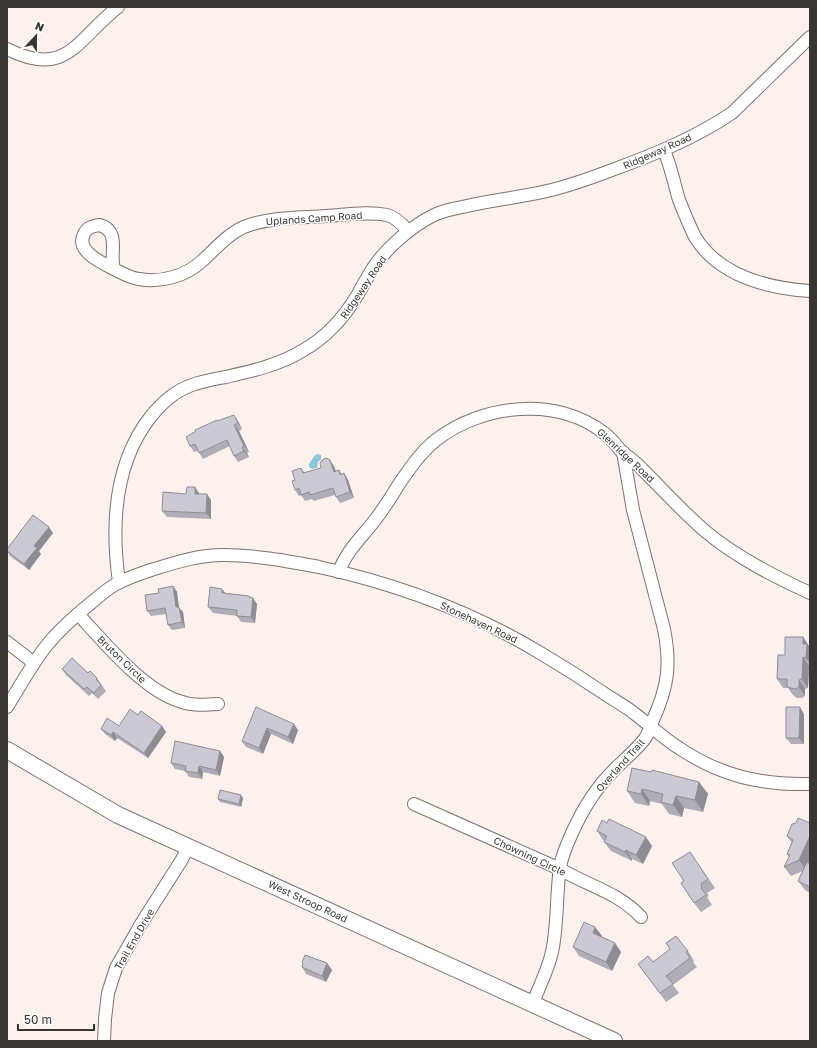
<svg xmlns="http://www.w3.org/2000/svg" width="817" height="1048" font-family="'Golos Text',sans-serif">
  <rect width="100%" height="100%" fill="#fdf1ed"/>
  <!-- water -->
  <path fill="#8bc7db" d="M318,454l3,1v4l-3,3 -1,6 -5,1 -3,-2v-3l6,-9z"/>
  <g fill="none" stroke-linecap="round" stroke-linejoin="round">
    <defs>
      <g id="street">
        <path d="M7,49c60,30 70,-10 111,-42"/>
        <path d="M664,150c7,17 10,33 15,50 5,12 10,25 16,37 24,39 72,51 115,54"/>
        <path d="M100,225c21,7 9,28 14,44 -12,-6 -39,-18 -30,-35 3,-7 9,-8 16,-9z"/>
        <path d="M114,269c8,4 16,9 25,10 22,4 47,-3 63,-18 13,-12 26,-27 42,-34 24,-10 56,-9 82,-11 19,-1 41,-5 61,-1 9,2 16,10 21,16"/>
        <path d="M339,572c7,-21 23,-35 36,-52 9,-12 17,-24 24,-36 11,-16 22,-32 37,-44 46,-36 121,-44 168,-7 7,5 12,12 17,18 7,6 15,11 21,18 21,21 41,43 63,62 31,26 68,45 105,62"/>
        <path d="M119,582c-8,-57 -5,-120 33,-167 12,-14 23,-24 40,-30 11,-4 23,-6 34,-8 26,-6 53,-12 76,-26 25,-14 42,-33 56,-57 5,-9 10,-18 15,-26 14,-21 39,-42 61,-53 10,-5 22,-7 33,-9 27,-6 54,-9 80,-15 22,-5 44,-13 65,-21 41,-15 83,-32 120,-57l78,-76"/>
        <path d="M78,614c26,28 64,75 101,87 13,5 26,4 39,3"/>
        <path d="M7,642l27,21"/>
        <path d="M7,707c13,-21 25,-43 40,-62 13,-16 28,-29 44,-42 8,-7 16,-14 25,-19 11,-6 23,-10 35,-14 23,-7 46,-15 72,-15 32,0 64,6 96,12 78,17 154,45 223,87 22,13 44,27 66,42 9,6 19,11 27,18 15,11 28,24 44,34 42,28 81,37 131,36"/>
        <path d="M414,804l146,65c28,17 58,23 81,48"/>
        <path d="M533,1003c6,-16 15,-33 19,-51 6,-28 4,-57 8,-85 2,-11 7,-23 12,-34 10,-22 23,-44 40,-61 10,-11 26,-23 34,-35 3,-5 4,-11 7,-17 15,-33 18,-55 11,-91l-31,-119 -10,-58"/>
        <path d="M104,1041l1,-22 3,-26 8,-25 25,-44 40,-63 8,-15"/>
      </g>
      <path id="secondary" d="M7,750l111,65 496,226"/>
    </defs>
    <!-- street casing -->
    <use href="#street" stroke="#7d7370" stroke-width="14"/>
    <!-- secondary casing -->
    <use href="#secondary" stroke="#7d7370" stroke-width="18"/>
    <!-- street -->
    <use href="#street" stroke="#fff" stroke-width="12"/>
    <!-- secondary -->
    <use href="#secondary" stroke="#fff" stroke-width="16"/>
  </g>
  <!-- wall -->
  <g fill="#afaeb6">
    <path d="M217,421h21l4,8 -3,2 10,21 -2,1 2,4 -11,5 -4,-6 -4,-10 -27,13 -5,-8 -4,1 -4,-6z"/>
    <path d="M334,466l2,5 3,-1 3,4 2,-1 4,7 6,18 -14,5 -4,-6 -1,-2 -21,6 -2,-2 -7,2 -4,-6 -2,1 -4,-6 6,-22 4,5z"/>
    <path d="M199,493v1l12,6v19l-44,-2 -5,-6 24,-17z"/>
    <path d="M53,533l-14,18 2,3 -12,16 -19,-14 -3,-5v-2z"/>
    <path d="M173,586l4,6 2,16 4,4 2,16 -13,2 -4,-5 -2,-11 -15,2 -4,-5 12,-18z"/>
    <path d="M226,593l24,4 7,7 -2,19 -14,-1 -4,-6 -24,-3 -5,-6z"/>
    <path d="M803,637l6,9 1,3v18l-1,-1 -1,22 -3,1v7l-3,2h-5l-4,-3 -5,-7h-5l-6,-9 8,-24z"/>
    <path d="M62,669l26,4 9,5 4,6 5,7 -8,8 -6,-6 -3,3 -23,-21z"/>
    <path d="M256,707l42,23 -5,14 -22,-10 -8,20 -17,-7 -4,-6z"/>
    <path d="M804,714v30h-13l-5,-6z"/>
    <path d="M138,715l24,11 4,6 -18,26 -31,-20 -2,3 -10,-7 -4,-5 18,-3z"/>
    <path d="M220,751l4,6 -4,19 -17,-4 -1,7 -13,-2 -4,-6 -10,-2 -4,-6z"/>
    <path d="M699,782l9,12 -5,18 -19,-4 -2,9 -13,-3 -7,-10 -12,-3 -1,5 -14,-3 -8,-12z"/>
    <path d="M243,798l-2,9 -21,-5 -2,-3z"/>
    <path d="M810,823v37l-2,3 2,1v29l-5,-3 -7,-9 5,-10 -12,5 -7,-9 5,-10 -2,-3 5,-11 -5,-7z"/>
    <path d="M597,831l55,15 -9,18 -11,-5v2l-21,-10 -7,-9 1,-1 -2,-1z"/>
    <path d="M690,852l25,36 -8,5 2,3 -2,1 5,8 -11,7 -7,-9 -10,-22z"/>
    <path d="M595,927l7,9h-1l14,7 6,9 -9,19 -33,-15 -6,-9z"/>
    <path d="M688,951l6,10 -1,1 4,5 -24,18 6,8 -13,9 -28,-38 15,-2z"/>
    <path d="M302,962l25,1 5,7 -6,12 -20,-8 -4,-7 1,-3z"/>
  </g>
  <!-- shaded-wall -->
  <g fill="#8e8d94">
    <path d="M234,415l4,6 4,8 -4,-6z"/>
    <path d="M234,425l5,6 10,21 -5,-6z"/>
    <path d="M242,447l5,6 2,4 -5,-6z"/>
    <path d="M330,460l4,6 4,12 -4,-6z"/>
    <path d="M344,473l4,7 6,18 -4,-6z"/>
    <path d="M195,487l4,6v7l-4,-6z"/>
    <path d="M207,494l4,6v19l-5,-6z"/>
    <path d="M49,527l4,6 -14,18 2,3 -12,16 -5,-6 10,-18z"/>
    <path d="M173,586l4,6 2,16 4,4 2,16 -3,-6 -6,-15z"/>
    <path d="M222,589l5,6 -5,-2z"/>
    <path d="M249,596l4,5v-3l4,6 -2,19 -4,-6z"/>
    <path d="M803,637l6,9 1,3v14l-4,-5 -3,-14z"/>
    <path d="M803,657l6,9 -1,22 -6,-9z"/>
    <path d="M799,680l6,9v7l-6,-9z"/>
    <path d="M800,707l4,7v30l-5,-6z"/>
    <path d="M294,724l4,6 -5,14 -5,-7z"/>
    <path d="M162,726l4,6 -18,26 -4,-5z"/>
    <path d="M267,728l4,6 -8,20 -4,-6z"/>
    <path d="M113,732l4,6 -2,3 -4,-6z"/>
    <path d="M220,751l4,6 -4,19 -4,-6z"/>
    <path d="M199,766l4,6 -1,7 -4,-6z"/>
    <path d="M699,782l9,12 -5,18 -8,-12z"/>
    <path d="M642,789l8,12 -1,5 -8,-12z"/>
    <path d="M241,795l2,3 -2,9 -2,-3z"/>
    <path d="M676,796l8,12 -2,9 -9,-12z"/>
    <path d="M810,836v24l-4,10 -7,-10z"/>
    <path d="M646,837l6,9 -9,18 -7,-9z"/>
    <path d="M626,850l6,9v2l-7,-9z"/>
    <path d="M595,927l7,9 -3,6 -6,-9z"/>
    <path d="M615,943l6,9 -9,19 -6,-9z"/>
    <path d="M327,963l5,7 -6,12 -4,-6z"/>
  </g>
  <!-- building -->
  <g fill="#cbcad4" stroke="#8e8d94">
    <path d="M234,415l4,8 -4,2 10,21 -2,1 2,4 -10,5 -7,-16 -28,13 -4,-9 -5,2 -4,-9 10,-6 -1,-1 22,-10v1z"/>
    <path d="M326,458l4,2 4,12 5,-2 1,5 4,-2 6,19 -14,5 -3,-9 -23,7 -1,-3 -8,3 -2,-7 -4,2 -3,-9 3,-1 -3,-9 9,-3 2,5 18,-5 -1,-5 2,-3z"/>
    <path d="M187,487h8v7h12l-1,19 -44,-2 1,-19 23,2z"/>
    <path d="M33,515l16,12 -15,19 3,2 -13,16 -17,-13v-2z"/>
    <path d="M173,586l3,21h3l3,15 -14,3 -3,-17 -18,3 -2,-16 14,-2 -1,-4z"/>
    <path d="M210,587l12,2v4l27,3v1l4,1 -2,19 -14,-1v-6l-29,-3z"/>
    <path d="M785,637h18v7h4l-1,14 -3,-1 -1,22 -3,1v7l-3,2 -6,-1 -3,-2v-7h-10l1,-24h7z"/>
    <path d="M72,658l16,15 2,-2 7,7 -1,1 5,6 -7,8 -7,-6 -3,2 -22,-20z"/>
    <path d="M256,707l38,17 -6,13 -21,-9 -8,20 -17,-7z"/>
    <path d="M786,707h14l-1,31h-13z"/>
    <path d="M130,709l8,6 3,-4 21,15 -18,27 -31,-21 -2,3 -10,-6 6,-11 12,8z"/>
    <path d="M175,741l45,10 -4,19 -17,-4 -1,7 -13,-2 1,-5 -15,-3z"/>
    <path d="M632,768l19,4 1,-2 47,12 -4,18 -19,-4 -3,9 -12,-3 2,-8 -21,-5 -1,5 -14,-3z"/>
    <path d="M220,790l21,5 -2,9 -21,-5z"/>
    <path d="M798,818l12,5v13l-11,24 -15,7 6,-12 -3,-1 6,-14 -6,-4 5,-12 4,-1z"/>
    <path d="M609,819l37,18 -10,18 -10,-5 -1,2 -21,-10 3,-6 -10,-5 5,-11 5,3z"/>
    <path d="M690,852l18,27 -7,5 1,3 -1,1 5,7 -12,8 -13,-20 3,-2 -12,-18z"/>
    <path d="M807,862l3,2v23l-12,-6z"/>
    <path d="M584,922l11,5 -2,6 22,10 -9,19 -33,-15z"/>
    <path d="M676,936l12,15 -2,1 4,6 -24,18 7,8 -13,9 -22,-29 10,-8 5,6 17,-13 -4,-6z"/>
    <path d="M305,955l22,8 -5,13 -20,-9 1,-4 -1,-1z"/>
  </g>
  <g text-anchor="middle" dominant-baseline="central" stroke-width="3" stroke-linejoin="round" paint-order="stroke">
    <!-- street labels -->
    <g font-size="10" fill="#393533" stroke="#fff">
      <text transform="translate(657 151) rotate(-24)">Ridgeway Road</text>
      <text transform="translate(314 218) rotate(-4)">Uplands Camp Road</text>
      <text transform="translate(363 287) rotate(-56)">Ridgeway Road</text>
      <text transform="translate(626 455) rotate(43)">Glenridge Road</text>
      <text transform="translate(479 622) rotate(25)">Stonehaven Road</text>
      <text transform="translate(122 659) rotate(44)">Bruton Circle</text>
      <text transform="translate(620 765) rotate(-48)">Overland Trail</text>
      <text transform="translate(530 856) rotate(25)">Chowning Circle</text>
      <text transform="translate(308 901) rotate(25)">West Stroop Road</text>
      <text transform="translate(134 939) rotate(-60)">Trail End Drive</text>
    </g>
  </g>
  <!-- border -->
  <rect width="817" height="1048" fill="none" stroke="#393533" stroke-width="16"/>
  <!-- north arrow -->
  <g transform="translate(36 36) rotate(22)" stroke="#ffffff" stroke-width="3" paint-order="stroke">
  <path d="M0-3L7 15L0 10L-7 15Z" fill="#393533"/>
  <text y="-6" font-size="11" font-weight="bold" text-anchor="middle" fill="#393533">N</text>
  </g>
  <!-- scale -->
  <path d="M18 1024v6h76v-6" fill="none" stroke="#393533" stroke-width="2"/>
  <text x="24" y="1024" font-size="12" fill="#393533" stroke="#ffffff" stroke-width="3" paint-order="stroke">50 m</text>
</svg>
